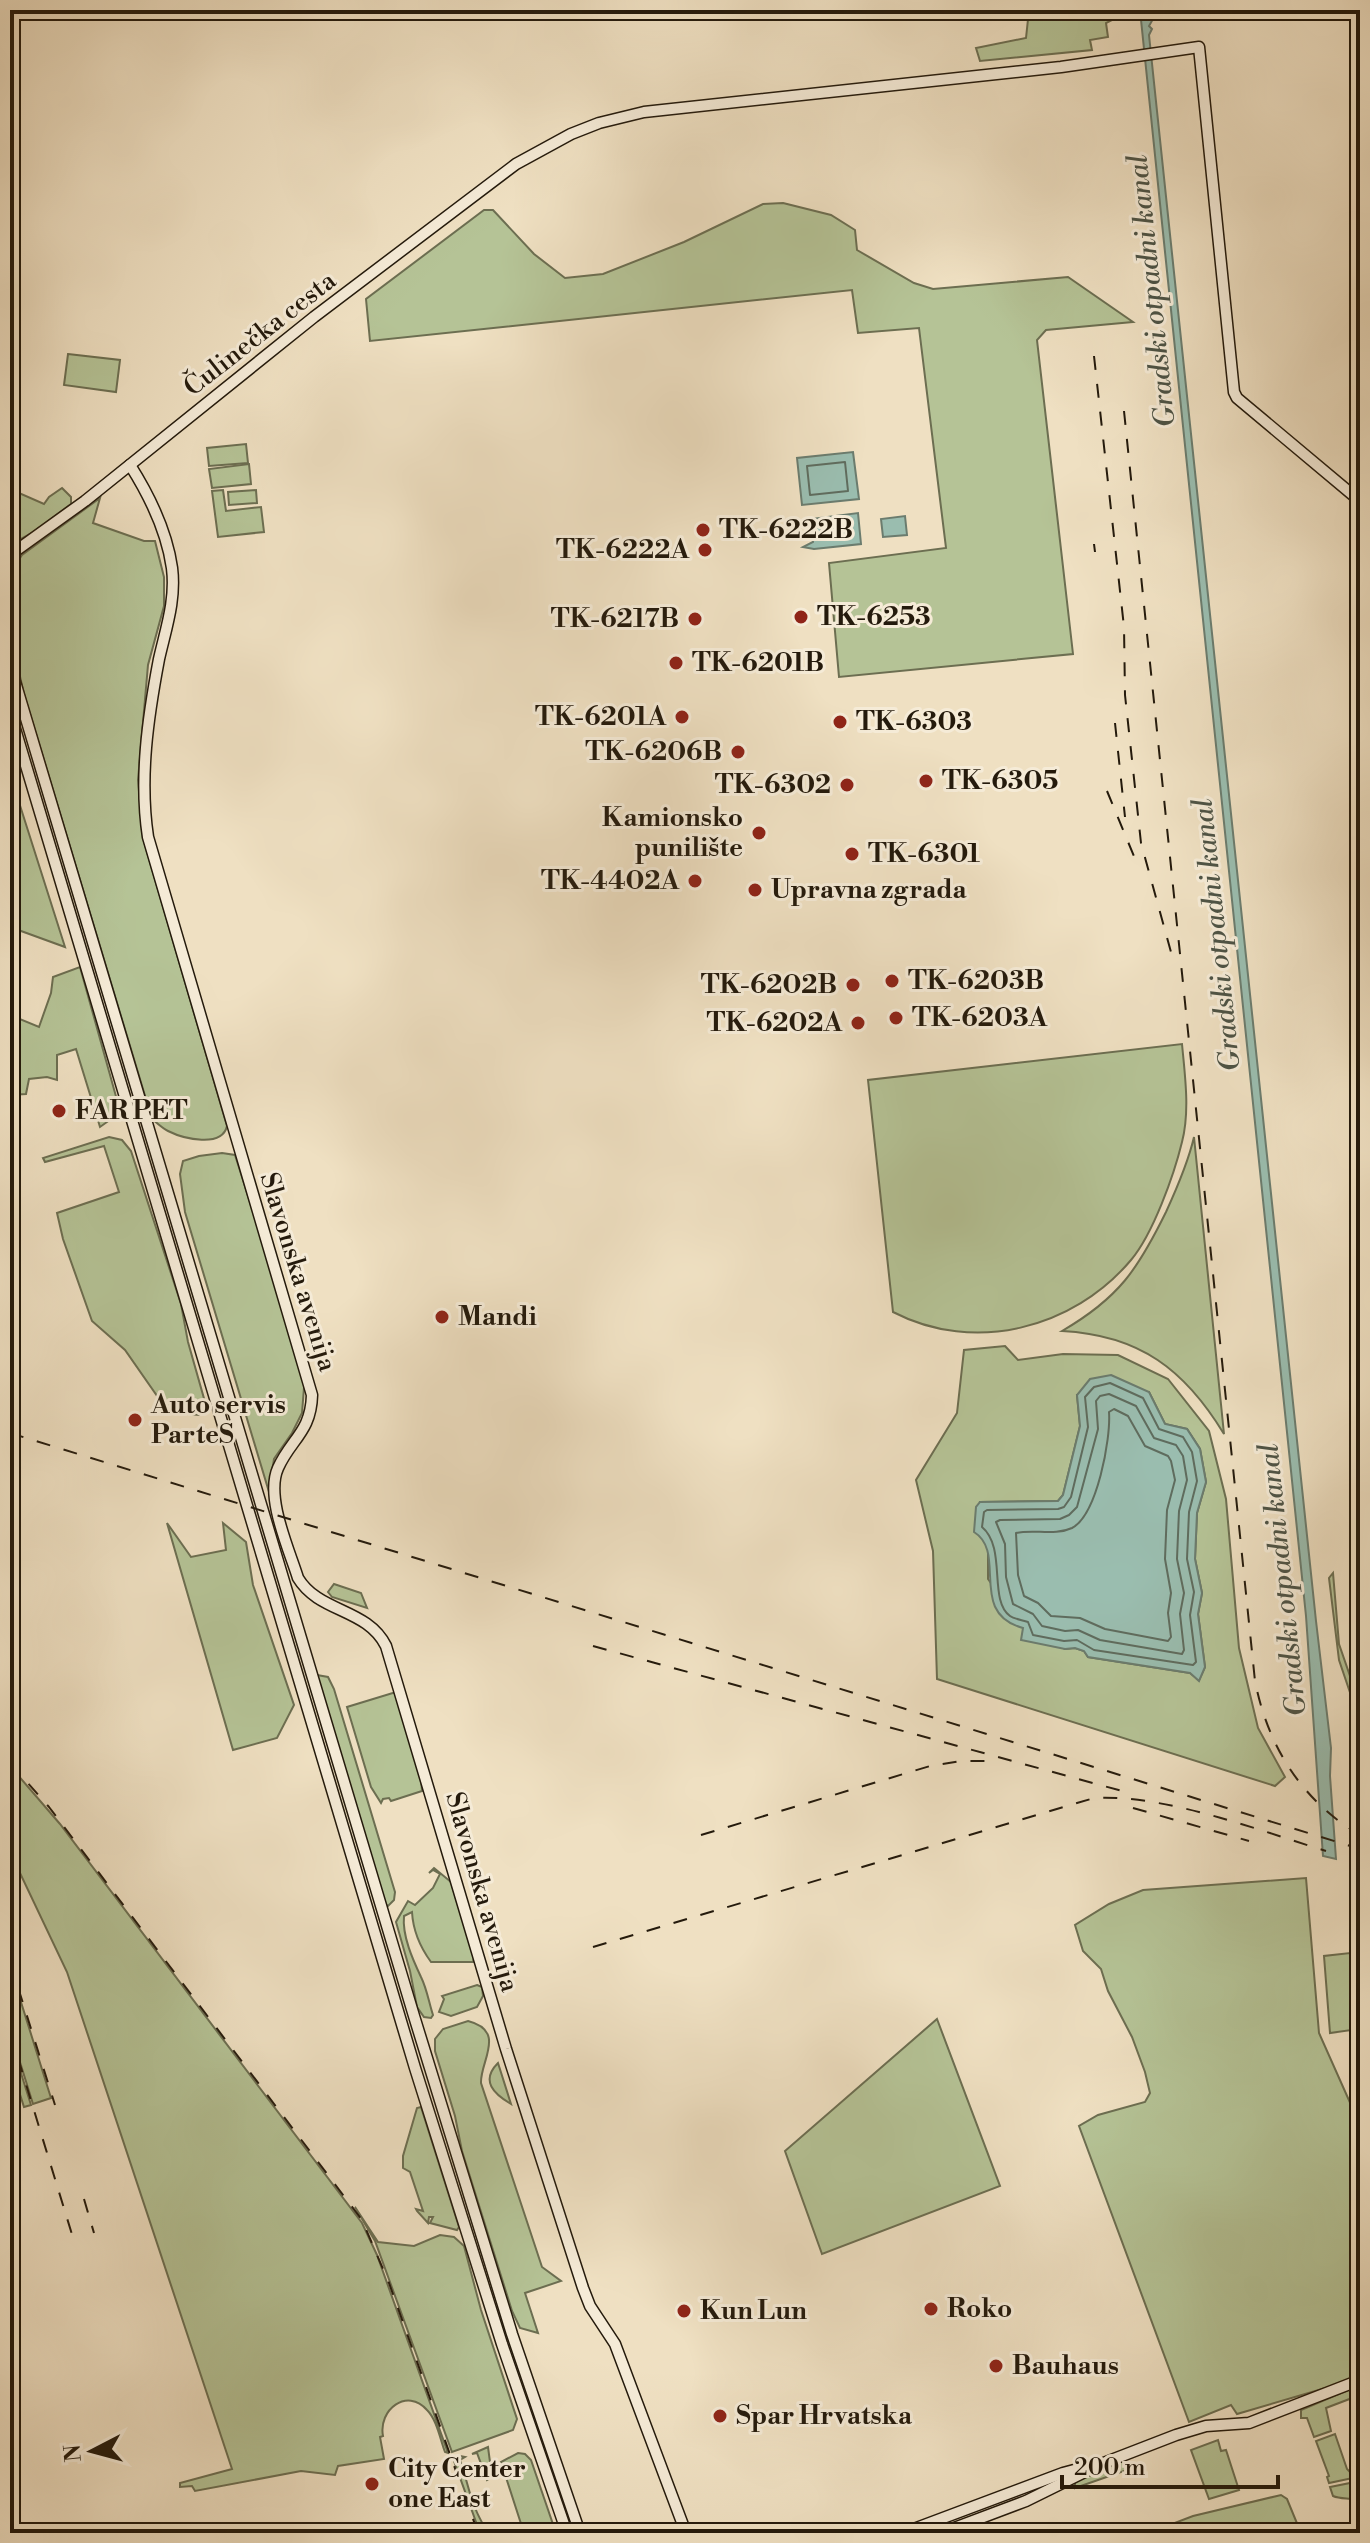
<svg xmlns="http://www.w3.org/2000/svg" width="1370" height="2543" font-family="'Libre Bodoni',serif">
  <rect width="100%" height="100%" fill="#efe0c2"/>
  <filter id="stains"><feTurbulence type="fractalNoise" baseFrequency=".0025" numOctaves="4"/><feColorMatrix values="0 0 0 0 .2 0 0 0 0 .09 0 0 0 0 .02 0 0 0 .5 -.17"/></filter>
  <radialGradient id="worn" r=".72"><stop offset=".6" stop-color="#630" stop-opacity="0"/><stop offset="1" stop-color="#630" stop-opacity=".3"/></radialGradient>
  <!-- green -->
  <g fill="#b5c396" stroke="#6c6e51" stroke-width="2" fill-rule="evenodd">
    <path d="M1029,10h94l-7,8 -10,5 2,14 -18,3 2,10 -112,11 -4,-13 50,-10z"/>
    <path d="M783,203l48,12 24,15 2,20 57,33 19,6 135,-12 65,45 -87,8 -9,10 36,314 -234,23 -10,-114 117,-15 -27,-220 -61,5 -6,-43 -482,51 -4,-42 118,-89h9l41,44 31,24 38,-4 81,-32 79,-38z"/>
    <path d="M68,354l52,6 -4,32 -52,-7z"/>
    <path d="M246,444l2,19 -39,3 -2,-18z"/>
    <path d="M249,464l2,20 -39,4 -3,-19z"/>
    <path d="M62,488l9,9v7l-39,29 -22,12v-56l34,15 5,-7z"/>
    <path d="M223,490l3,21 35,-4 3,25 -46,5 -6,-46z"/>
    <path d="M256,490l1,13 -28,2 -1,-13z"/>
    <path d="M100,498l-7,25 51,18h11l9,36v29l-16,59 -10,115 5,58 84,288c-5,22 -43,13 -59,5 -6,-3 -11,-8 -16,-12l-128,-425 -14,-61v-60l12,-18z"/>
    <path d="M10,774l55,173 -55,-20z"/>
    <path d="M80,967l37,133 -3,17 -14,10 -24,-78 -19,6v25l-10,-3 -18,2 -3,15 -16,1v-80l29,12 12,-34 2,-16z"/>
    <path d="M1182,1044c3,32 8,67 0,98 -8,33 -29,92 -51,118 -58,69 -157,94 -238,52l-25,-232z"/>
    <path d="M109,1137l13,3 9,11 50,153 7,38 17,60 -6,13 -21,-2 -16,-10 -37,-53 -33,-29 -29,-82 -6,-26 62,-21 -15,-46 -59,16 -2,-4z"/>
    <path d="M1194,1137l30,297c-39,-64 -84,-99 -162,-103 57,-33 76,-62 104,-119 11,-24 22,-49 28,-75z"/>
    <path d="M222,1153l13,2 70,220 -3,38 -10,20 -18,26 -5,33 -84,-280 -5,-38 3,-13 16,-5z"/>
    <path d="M1005,1346l13,14 45,-6 55,1 50,24 41,52 17,68 13,149 19,80 27,49 -10,9 -338,-107 -4,-128 -17,-71 41,-67 7,-63zM1149,1392l16,32 22,5 13,20 6,33 -9,31 -2,46 7,34 -4,21 7,53 -6,13 -9,-7 -102,-16 -4,-6 -9,-3 -10,1 -42,-21 -35,-49v-30l-4,-11 -4,-36 78,-1 5,-6 17,-69 -3,-31z"/>
    <path d="M167,1523l24,34 35,-7 -3,-27 23,19 7,43 41,120 -17,33 -44,12z"/>
    <path d="M1333,1573l6,71 21,61v17l-21,-62 -10,-82z"/>
    <path d="M334,1584l27,9 6,15 -35,-11 -4,-5z"/>
    <path d="M317,1675l11,2 6,12 61,203 -1,8 -6,6 -3,-2z"/>
    <path d="M396,1692l25,87 1,12 -31,10 -2,-3 -6,1 -2,4 -10,-16 -24,-80z"/>
    <path d="M10,1766l50,58 302,399 15,32 71,198 -3,-1c-5,-13 -8,-32 -18,-42 -20,-23 -49,0 -44,26l-3,1 4,22 -46,7 -3,9 -34,-4 -106,20 -3,-5 -12,1v-4l52,-14 -165,-497 -57,-120z"/>
    <path d="M434,1868l17,14 23,76 -1,4h-42c-11,-15 -18,-32 -19,-50l-8,4c-2,20 9,44 17,61 6,12 8,26 12,38l-2,3 -7,-1 -7,-10 -7,-36 -14,-49 12,-21 7,4 18,-17 7,-14 -7,-4 -4,3z"/>
    <path d="M1306,1878l13,155 41,92v250l-31,12 -92,27 -6,-9 -42,17 -110,-296 19,-11 47,-13 5,-9 -5,-21 -13,-35 -24,-46 -7,-22 -18,-18 -8,-26 34,-21 34,-14z"/>
    <path d="M1350,1953l9,76 -29,4 -6,-77z"/>
    <path d="M10,1967l41,131 -18,6 -23,-74z"/>
    <path d="M477,1985l5,2 1,9 -6,11 -26,9 -12,-4 5,-13 -2,-3z"/>
    <path d="M937,2019l63,167 -178,68 -37,-103z"/>
    <path d="M468,2021c39,10 12,40 13,62l61,184 19,14 -36,12 13,40 -18,-5 -8,-17 -50,-160 -7,-35 -20,-65v-12l8,-10z"/>
    <path d="M10,2038l21,67 -7,2 -14,-44z"/>
    <path d="M498,2063l13,41c-17,-10 -31,-23 -13,-41z"/>
    <path d="M421,2107l38,120 -2,3 -27,-7 3,-6h-4l-1,6 -11,-12 -1,-2 7,2 -13,-39 -7,-4v-12l14,-48z"/>
    <path d="M355,2207l23,35 36,4 26,-11 14,2 10,9 17,64 36,109 -4,11 -61,22 -77,-211z"/>
    <path d="M1360,2385v10l-34,13 5,23 -17,6 -7,-19h-6v-8z"/>
    <path d="M1335,2434l12,35 3,3 9,-4 1,6 -7,2v2l-24,5 -2,-6 2,-1 -13,-35z"/>
    <path d="M1218,2440l3,11 5,-1 13,40 -30,9 -18,-49z"/>
    <path d="M488,2447l4,30 -5,3 -10,-27 -5,1z"/>
    <path d="M518,2453l7,1 6,6 25,73h-32l-23,-71z"/>
    <path d="M460,2456l5,1 -5,3c6,16 10,38 16,50 3,8 7,13 11,23h-7l-26,-72z"/>
    <path d="M1123,2460l4,10 -52,18v-7z"/>
    <path d="M1355,2482l2,6h3v14c-6,-5 -18,-2 -27,-6l-3,-9z"/>
    <path d="M1281,2495l6,4 14,34h-135l-2,-6 29,-11z"/>
  </g>
  <!-- water -->
  <g fill="#9abdaf" stroke="#6b7c6e" stroke-width="2">
    <path d="M1140,10h18l-9,16 3,3 -3,6 167,1586 15,127 -1,28 6,83 -13,-3 -17,-240z"/>
    <path d="M853,452l6,47 -57,6 -5,-47z"/>
    <path d="M858,513l3,31 -47,5 -11,-2 10,-5 -2,-23z"/>
    <path d="M905,516l2,19 -24,2 -2,-18z"/>
    <path d="M1111,1375l38,17 16,32 22,5 13,20 6,33 -9,31 -2,46 7,34 -4,21 7,53 -6,14 -9,-8 -102,-16 -4,-6 -9,-3 -10,1 -44,-9 2,-12c-56,-15 -15,-75 -49,-96l2,-25 4,-5 78,-1 5,-6 17,-69 -3,-31 13,-16z"/>
  </g>
  <g fill="none" stroke-linecap="round" stroke-linejoin="round">
    <!-- shore -->
    <g stroke="#5f6c5e" stroke-width="2">
      <path d="M845,462l3,29 -38,4 -3,-29z"/>
      <path d="M847,523l4,3 -1,11 -25,3 -4,-2 1,-12z"/>
      <path d="M1110,1383l33,15 16,31 24,8 9,15 5,29 -8,31 -2,47 7,33 -4,23 6,47 -3,3 -99,-15 -17,-10 -13,1 -31,-6 -5,-13c-6,-2 -14,-3 -18,-6 -22,-16 -3,-68 -28,-89l2,-15 3,-2 71,-1 6,-2 7,-10 17,-70 -3,-30 9,-10z"/>
      <path d="M1109,1394l27,12 18,32 22,7 7,11 4,24 -8,31 -2,48 7,34 -4,21 4,36 -2,4 -82,-14 -22,-10 -13,1 -23,-5 -9,-12 -20,-10 -7,-27 -1,-33 -9,-22 4,-2 60,-1 9,-4 8,-8 21,-78 -2,-28 4,-5z"/>
      <path d="M1114,1409l14,7 17,30 23,10 3,5 4,19 -8,30 -2,49 6,34 -3,20 3,24 -3,4 -63,-12 -25,-11 -29,-2 -13,-13 -14,-7 -6,-21 -2,-42c18,-4 39,3 56,-5 25,-13 39,-89 37,-116z"/>
    </g>
    <defs>
      <g id="secondary">
        <path d="M130,465c19,30 37,67 42,103 4,32 -6,60 -13,91 -11,58 -20,119 -11,178l164,558c-1,37 -21,44 -34,73 -13,29 11,81 20,110 21,35 69,30 88,68l120,403 77,239 7,18 25,38 71,189"/>
        <path d="M10,555l75,-54 229,-184 202,-153 55,-30 28,-11 45,-11 417,-45 138,-20 35,345 3,6 123,103"/>
        <path d="M10,665l404,1351 98,318 68,199"/>
        <path d="M10,712l405,1356 87,276 65,189"/>
        <path d="M903,2533l160,-60 26,-7"/>
        <path d="M941,2533l85,-32 75,-37 75,-29 30,-9 43,-3 111,-43"/>
      </g>
    </defs>
    <!-- secondary casing -->
    <use href="#secondary" stroke="#241a0c" stroke-width="13"/>
    <!-- secondary -->
    <use href="#secondary" stroke="#f5ebd7" stroke-width="10"/>
    <!-- rail -->
    <g stroke="#241a0c" stroke-width="2" stroke-dasharray="14 14" stroke-linecap="butt">
      <path d="M1094,356l30,271 1,68 16,148 30,109"/>
      <path d="M1124,411l131,1270c13,66 47,120 105,154"/>
      <path d="M1094,544l1,8"/>
      <path d="M1115,723l10,94"/>
      <path d="M1107,791l31,75"/>
      <path d="M10,1433l1350,416"/>
      <path d="M593,1646l529,145"/>
      <path d="M10,1763l39,44 313,413 27,63 89,250"/>
      <path d="M1133,1808l116,33"/>
      <path d="M701,1835l229,-69 32,-5h28"/>
      <path d="M593,1947l501,-149c70,-4 164,32 232,53"/>
      <path d="M10,1962l45,143"/>
      <path d="M10,2032l64,209"/>
      <path d="M84,2199l10,34"/>
    </g>
  </g>
  <!-- markers -->
  <g fill="#8f2418" stroke="#f5ebd7" stroke-width="3">
    <circle cx="703" cy="530" r="8"/>
    <circle cx="705" cy="550" r="8"/>
    <circle cx="801" cy="617" r="8"/>
    <circle cx="695" cy="619" r="8"/>
    <circle cx="676" cy="663" r="8"/>
    <circle cx="682" cy="717" r="8"/>
    <circle cx="840" cy="722" r="8"/>
    <circle cx="738" cy="752" r="8"/>
    <circle cx="926" cy="781" r="8"/>
    <circle cx="847" cy="785" r="8"/>
    <circle cx="759" cy="833" r="8"/>
    <circle cx="852" cy="854" r="8"/>
    <circle cx="695" cy="881" r="8"/>
    <circle cx="755" cy="890" r="8"/>
    <circle cx="892" cy="981" r="8"/>
    <circle cx="853" cy="985" r="8"/>
    <circle cx="896" cy="1018" r="8"/>
    <circle cx="858" cy="1023" r="8"/>
    <circle cx="59" cy="1111" r="8"/>
    <circle cx="442" cy="1317" r="8"/>
    <circle cx="135" cy="1420" r="8"/>
    <circle cx="931" cy="2309" r="8"/>
    <circle cx="684" cy="2311" r="8"/>
    <circle cx="996" cy="2366" r="8"/>
    <circle cx="720" cy="2416" r="8"/>
    <circle cx="372" cy="2484" r="8"/>
  </g>
  <g text-anchor="middle" dominant-baseline="central" stroke-width="6" stroke-linejoin="round" paint-order="stroke">
    <!-- street labels -->
    <g font-size="26" fill="#241a0c" stroke="#f5ebd7">
      <text transform="translate(260 334) rotate(-38)">Čulinečka cesta</text>
      <text transform="translate(298 1272) rotate(73)">Slavonska avenija</text>
      <text transform="translate(482 1892) rotate(74)">Slavonska avenija</text>
    </g>
    <!-- poi labels -->
    <g font-size="26" font-weight="bold" fill="#241a0c" stroke="#f5ebd7" text-anchor="start">
      <text x="719" y="530">TK-6222B</text>
      <text x="689" y="550" text-anchor="end">TK-6222A</text>
      <text x="817" y="617">TK-6253</text>
      <text x="679" y="619" text-anchor="end">TK-6217B</text>
      <text x="692" y="663">TK-6201B</text>
      <text x="666" y="717" text-anchor="end">TK-6201A</text>
      <text x="856" y="722">TK-6303</text>
      <text x="722" y="752" text-anchor="end">TK-6206B</text>
      <text x="942" y="781">TK-6305</text>
      <text x="831" y="785" text-anchor="end">TK-6302</text>
      <text x="743" y="818" text-anchor="end">Kamionsko<tspan x="743" dy="30">punilište</tspan></text>
      <text x="868" y="854">TK-6301</text>
      <text x="679" y="881" text-anchor="end">TK-4402A</text>
      <text x="771" y="890">Upravna zgrada</text>
      <text x="908" y="981">TK-6203B</text>
      <text x="837" y="985" text-anchor="end">TK-6202B</text>
      <text x="912" y="1018">TK-6203A</text>
      <text x="842" y="1023" text-anchor="end">TK-6202A</text>
      <text x="75" y="1111">FAR PET</text>
      <text x="458" y="1317">Mandi</text>
      <text x="151" y="1405">Auto servis<tspan x="151" dy="30">ParteS</tspan></text>
      <text x="947" y="2309">Roko</text>
      <text x="700" y="2311">Kun Lun</text>
      <text x="1012" y="2366">Bauhaus</text>
      <text x="736" y="2416">Spar Hrvatska</text>
      <text x="388" y="2469">City Center<tspan x="388" dy="30">one East</tspan></text>
    </g>
    <!-- water labels -->
    <g font-size="28" font-style="italic" fill="#4d5345" stroke="#f5ebd7">
      <text transform="translate(1152 291) rotate(-96)">Gradski otpadni kanal</text>
      <text transform="translate(1217 935) rotate(-96)">Gradski otpadni kanal</text>
      <text transform="translate(1283 1580) rotate(-96)">Gradski otpadni kanal</text>
    </g>
  </g>
  <!-- margin -->
  <rect width="1370" height="2543" fill="none" stroke="#efe0c2" stroke-width="40"/>
  <rect x="12" y="12" width="1346" height="2519" fill="none" stroke="#241a0c" stroke-width="4"/>
  <rect x="20" y="20" width="1330" height="2503" fill="none" stroke="#241a0c" stroke-width="2"/>
  <!-- north arrow -->
  <g transform="translate(92 2451) rotate(264)" stroke="#f5ebd7" stroke-width="6" paint-order="stroke">
  <path d="M0-6L14 30L0 20L-14 30Z" fill="#241a0c"/>
  <text y="-12" font-size="22" font-weight="bold" text-anchor="middle" fill="#241a0c">N</text>
  </g>
  <!-- scale -->
  <path d="M1062 2475v12h216v-12" fill="none" stroke="#241a0c" stroke-width="4"/>
  <text x="1074" y="2475" font-size="24" fill="#241a0c" stroke="#f5ebd7" stroke-width="6" paint-order="stroke">200 m</text>
  <rect width="100%" height="100%" filter="url(#stains)"/>
  <rect width="100%" height="100%" fill="url(#worn)"/>
</svg>
